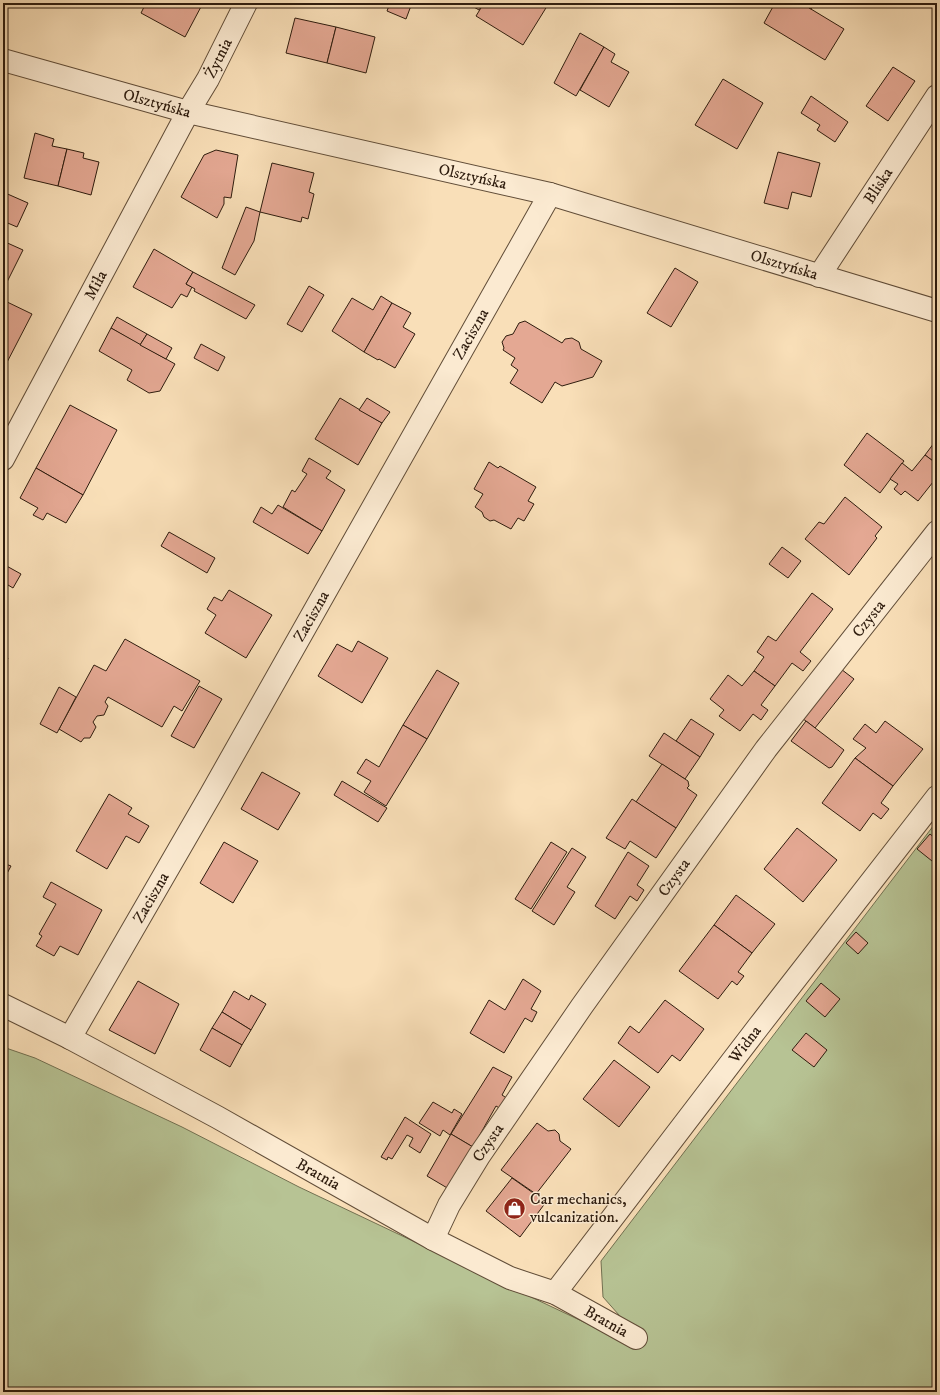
<svg xmlns="http://www.w3.org/2000/svg" width="940" height="1395" font-family="'IM FELL DW Pica',serif">
  <rect width="100%" height="100%" fill="#f9dfb8"/>
  <filter id="stains"><feTurbulence type="fractalNoise" baseFrequency=".005" numOctaves="4"/><feColorMatrix values="0 0 0 0 .2 0 0 0 0 .09 0 0 0 0 .02 0 0 0 .5 -.17"/></filter>
  <radialGradient id="worn" r=".72"><stop offset=".6" stop-color="#630" stop-opacity="0"/><stop offset="1" stop-color="#630" stop-opacity=".3"/></radialGradient>
  <!-- green -->
  <path fill="#b7c394" stroke="#727051" d="M937,821v571h-934v-345l32,11 147,69 117,60 289,137 44,24 -5,-24 -24,-27 -2,-36z"/>
  <!-- building -->
  <g fill="#e4a893" stroke="#2e1c0e">
    <path d="M146,3h57l-18,34 -44,-24z"/>
    <path d="M390,3h22l-6,16 -19,-8z"/>
    <path d="M467,3h17l-5,7z"/>
    <path d="M484,3h65l-26,42 -47,-29z"/>
    <path d="M775,3h26l43,26 -19,31 -61,-37z"/>
    <path d="M801,3h14l-4,6z"/>
    <path d="M295,18l41,9 -9,36 -41,-10z"/>
    <path d="M336,27l39,10 -9,36 -39,-10z"/>
    <path d="M580,33l24,14 -28,49 -22,-13z"/>
    <path d="M604,47l11,7 -4,8 18,10 -20,35 -29,-17z"/>
    <path d="M893,67l22,14 -27,40 -22,-15z"/>
    <path d="M723,79l40,24 -26,46 -42,-24z"/>
    <path d="M811,96l37,26 -13,20 -18,-12 3,-5 -19,-12z"/>
    <path d="M35,133l19,6 -2,7 15,3 -9,37 -34,-8z"/>
    <path d="M67,149l17,4 -1,5 16,4 -8,33 -33,-9z"/>
    <path d="M216,150l22,5 -7,43 -7,-1v7l-7,14 -36,-21 23,-42z"/>
    <path d="M778,152l42,11 -9,34 -19,-5 -4,17 -24,-6z"/>
    <path d="M272,163l42,10 -5,19 5,2 -6,25 -6,-2 -1,5 -41,-10z"/>
    <path d="M3,192l25,11 -11,24 -14,-6z"/>
    <path d="M246,207l14,5 -6,29 -19,34 -13,-7z"/>
    <path d="M3,241l20,9 -16,32 -4,-2z"/>
    <path d="M154,249l39,23 -7,12 6,3 -5,10 -6,-3 -9,14 -39,-21z"/>
    <path d="M675,268l23,14 -27,45 -24,-14z"/>
    <path d="M193,272l62,33 -9,14 -52,-28 1,-2 -9,-5z"/>
    <path d="M309,286l15,9 -22,37 -15,-8z"/>
    <path d="M381,296l11,7 -28,49 -32,-21 20,-33 21,12z"/>
    <path d="M3,300l29,14 -29,56z"/>
    <path d="M392,303l19,10 -8,14 12,7 -20,34 -16,-9 -1,1 -14,-8z"/>
    <path d="M117,317l30,17 -7,11 -29,-17z"/>
    <path d="M525,321l37,22 3,-4 7,-1 7,4 2,7 21,12 -9,16 -31,9 -7,-4 -13,21 -32,-20 8,-13 -7,-5 4,-7 -12,-8 1,-2 -2,-6 4,-6 7,-2 6,-11z"/>
    <path d="M111,328l64,36 -15,27 -11,2 -22,-13 5,-10 -33,-19z"/>
    <path d="M147,334l25,14 -6,11 -26,-14z"/>
    <path d="M201,344l24,13 -7,14 -24,-13z"/>
    <path d="M340,398l42,25 -24,42 -43,-26z"/>
    <path d="M367,398l23,14 -8,11 -23,-13z"/>
    <path d="M70,405l47,25 -34,65 -47,-27z"/>
    <path d="M867,433l37,28 -24,32 -36,-28z"/>
    <path d="M937,439v25l-12,-9z"/>
    <path d="M925,455l12,9v13l-19,24 -13,-10 -4,4 -7,-6 4,-5 -8,-5 12,-16 10,8z"/>
    <path d="M309,458l22,13 -5,7 19,12 -23,41 -39,-24 9,-17 3,2 12,-18 -5,-3z"/>
    <path d="M489,462l9,6 2,-2 36,21 -8,14 6,3 -10,17 -6,-3 -7,11 -17,-9 -4,1 -6,-4 -2,-5 -7,-5 8,-13 -9,-5z"/>
    <path d="M36,468l47,27 -17,28 -19,-10 -4,7 -10,-5 5,-7 -18,-10z"/>
    <path d="M845,497l37,30 -7,9 2,2 -28,37 -44,-36 14,-17 5,2z"/>
    <path d="M278,505l44,26 -14,23 -55,-32 8,-15 11,7z"/>
    <path d="M169,532l46,26 -8,15 -46,-27z"/>
    <path d="M782,547l19,14 -13,17 -19,-14z"/>
    <path d="M3,564l18,10 -8,14 -10,-6z"/>
    <path d="M229,590l43,25 -26,43 -41,-25 11,-18 -9,-6 7,-12 8,4z"/>
    <path d="M812,593l21,16 -33,43 11,9 -8,10 -11,-8 -17,23 -21,-15 10,-14 -7,-5 11,-16 8,5z"/>
    <path d="M125,639l75,42 -18,30 -8,-5 -12,21 -54,-30 -3,5 3,4 -4,9 -7,1 -4,6 3,5 -6,11h-6l-3,4 -22,-13 35,-64 12,6z"/>
    <path d="M358,641l30,17 -26,45 -44,-27 19,-32 15,8z"/>
    <path d="M3,655l5,3 -5,10z"/>
    <path d="M837,666l17,13 -39,49 -17,-13z"/>
    <path d="M437,670l22,13 -32,56 -24,-14z"/>
    <path d="M754,671l21,15 -14,19 7,5 -7,10 -8,-6 -13,17 -21,-15 5,-6 -14,-11 18,-24 14,11z"/>
    <path d="M199,686l23,13 -28,49 -23,-12z"/>
    <path d="M59,687l17,10 -19,36 -17,-9z"/>
    <path d="M691,719l23,15 -14,23 -24,-16z"/>
    <path d="M806,721l38,29 -12,17 -3,1 -38,-27z"/>
    <path d="M885,721l38,28 -30,37 -38,-28 11,-10 -13,-9 12,-15 11,9z"/>
    <path d="M403,725l24,14 -41,67 -22,-14 7,-11 -14,-8 9,-14 13,8z"/>
    <path d="M664,733l36,24 -15,22 -36,-23z"/>
    <path d="M855,758l38,28 -12,17 8,6 -8,10 -8,-6 -13,18 -38,-28z"/>
    <path d="M662,764l26,17 1,5 -2,2 10,7 -21,33 -40,-26z"/>
    <path d="M262,772l38,21 -22,37 -37,-21z"/>
    <path d="M342,781l45,27 -9,14 -44,-27z"/>
    <path d="M109,794l23,14 -4,6 21,12 -10,17 -13,-7 -19,33 -31,-18z"/>
    <path d="M632,799l44,29 -20,30 -26,-17 -5,8 -19,-11z"/>
    <path d="M797,828l40,32 -34,42 -39,-33z"/>
    <path d="M930,834l7,6v25l-20,-16z"/>
    <path d="M224,842l34,19 -25,42 -33,-20z"/>
    <path d="M551,842l16,10 -36,57 -16,-10z"/>
    <path d="M572,848l14,9 -19,30 8,5 -21,33 -22,-14z"/>
    <path d="M628,852l21,14 -12,19 7,5 -7,11 -7,-5 -15,23 -20,-13z"/>
    <path d="M3,863l8,3 -8,15z"/>
    <path d="M51,882l51,28 -24,45 -18,-9 -6,10 -18,-10 6,-10 -3,-2 17,-30 -13,-7z"/>
    <path d="M736,895l39,29 -23,29 -38,-28z"/>
    <path d="M714,925l38,28 -14,19 6,4 -7,9 -5,-4 -14,18 -39,-28z"/>
    <path d="M856,932l12,11 -10,11 -12,-11z"/>
    <path d="M523,979l18,12 -10,18 6,3 -5,10 -7,-4 -21,35 -34,-20 19,-33 16,10z"/>
    <path d="M138,981l41,23 -24,50 -46,-24z"/>
    <path d="M821,983l19,16 -15,18 -19,-16z"/>
    <path d="M234,991l15,9 2,-5 15,9 -15,26 -29,-18z"/>
    <path d="M665,1000l39,29 -24,32 -8,-6 -14,18 -40,-30 12,-17 9,7z"/>
    <path d="M222,1012l29,18 -9,15 -30,-17z"/>
    <path d="M212,1028l30,17 -12,22 -30,-17z"/>
    <path d="M806,1033l21,17 -13,17 -22,-17z"/>
    <path d="M614,1060l36,27 -31,40 -36,-28z"/>
    <path d="M493,1067l19,10 -10,18 6,4 -7,10 -5,-3 -23,41 -22,-13z"/>
    <path d="M433,1102l19,11 2,-4 8,5 -12,21 -7,-5 -3,6 -21,-13z"/>
    <path d="M405,1117l26,17 -11,19 -11,-7 4,-8 -6,-3 -15,24 -4,-2 -1,3 -6,-3z"/>
    <path d="M537,1123l11,8 7,-1 4,4 1,7 11,8 -35,45 -35,-24z"/>
    <path d="M451,1134l22,13 -24,42 -22,-13z"/>
    <path d="M512,1178l34,24 -26,35 -34,-26z"/>
  </g>
  <g fill="none" stroke-linecap="round" stroke-linejoin="round">
    <defs>
      <g id="minor">
        <path id="s1" d="M3,60l185,52 362,82 387,117"/>
        <path id="s2" d="M819,276l118,-180"/>
        <path id="s3" d="M3,459l185,-347 20,-33 38,-76"/>
        <path id="s4" d="M3,1005l67,33 147,79 216,122 77,39 45,15 81,45"/>
        <path id="s5" d="M70,1038l141,-244 339,-600"/>
        <path id="s6" d="M433,1239l16,-34 30,-49 103,-150 184,-257 171,-217"/>
        <path id="s7" d="M555,1293l204,-267 178,-229"/>
      </g>
    </defs>
    <!-- minor casing -->
    <use href="#minor" stroke="#614d38" stroke-width="24"/>
    <!-- minor -->
    <use href="#minor" stroke="#fbead1" stroke-width="22"/>
  </g>
  <!-- icons -->
  <defs>
    <symbol id="shop-disc" viewBox="-11 -11 22 22"><circle r="9.5" fill="#8f2418" stroke="#fbead1"/><path d="M-5-2.5h2.3a2.7 3.5 0 0 1 5.4 0H5L5.5 6h-11ZM-1.5-2.5h3a1.5 2.3 0 0 0-3 0Z" fill="#fff"/></symbol>
  </defs>
  <g fill-rule="evenodd">
    <use href="#shop-disc" x="502" y="1196" width="25" height="25"/>
  </g>
  <g text-anchor="middle" dominant-baseline="central" stroke-width="3" stroke-linejoin="round" paint-order="stroke">
    <!-- street labels -->
    <g font-size="16" fill="#2e1c0e" stroke="#fbead1">
      <text stroke="none"><textPath href="#s3" startOffset="455">Żytnia</textPath></text>
      <text stroke="none"><textPath href="#s1" startOffset="160">Olsztyńska</textPath></text>
      <text stroke="none"><textPath href="#s1" startOffset="484">Olsztyńska</textPath></text>
      <text stroke="none"><textPath href="#s2" startOffset="108">Bliska</textPath></text>
      <text stroke="none"><textPath href="#s1" startOffset="808">Olsztyńska</textPath></text>
      <text stroke="none"><textPath href="#s3" startOffset="197">Miła</textPath></text>
      <text stroke="none"><textPath href="#s5" startOffset="810">Zaciszna</textPath></text>
      <text stroke="none"><textPath href="#s5" startOffset="486">Zaciszna</textPath></text>
      <text stroke="none"><textPath href="#s6" startOffset="759">Czysta</textPath></text>
      <text stroke="none"><textPath href="#s6" startOffset="435">Czysta</textPath></text>
      <text stroke="none"><textPath href="#s5" startOffset="162">Zaciszna</textPath></text>
      <text stroke="none"><textPath href="#s7" startOffset="313">Widna</textPath></text>
      <text stroke="none"><textPath href="#s6" startOffset="111">Czysta</textPath></text>
      <text stroke="none"><textPath href="#s4" startOffset="358">Bratnia</textPath></text>
      <text stroke="none"><textPath href="#s4" startOffset="682">Bratnia</textPath></text>
    </g>
    <!-- poi labels -->
    <g font-size="16" fill="#2e1c0e" stroke="#fbead1" text-anchor="start">
      <text x="530" y="1199">Car mechanics,<tspan x="530" dy="18">vulcanization.</tspan></text>
    </g>
  </g>
  <!-- margin -->
  <rect width="940" height="1395" fill="none" stroke="#f9dfb8" stroke-width="16"/>
  <rect x="4" y="4" width="932" height="1387" fill="none" stroke="#2e1c0e" stroke-width="2"/>
  <rect x="8" y="8" width="924" height="1379" fill="none" stroke="#2e1c0e"/>
  <rect width="100%" height="100%" filter="url(#stains)"/>
  <rect width="100%" height="100%" fill="url(#worn)"/>
</svg>
